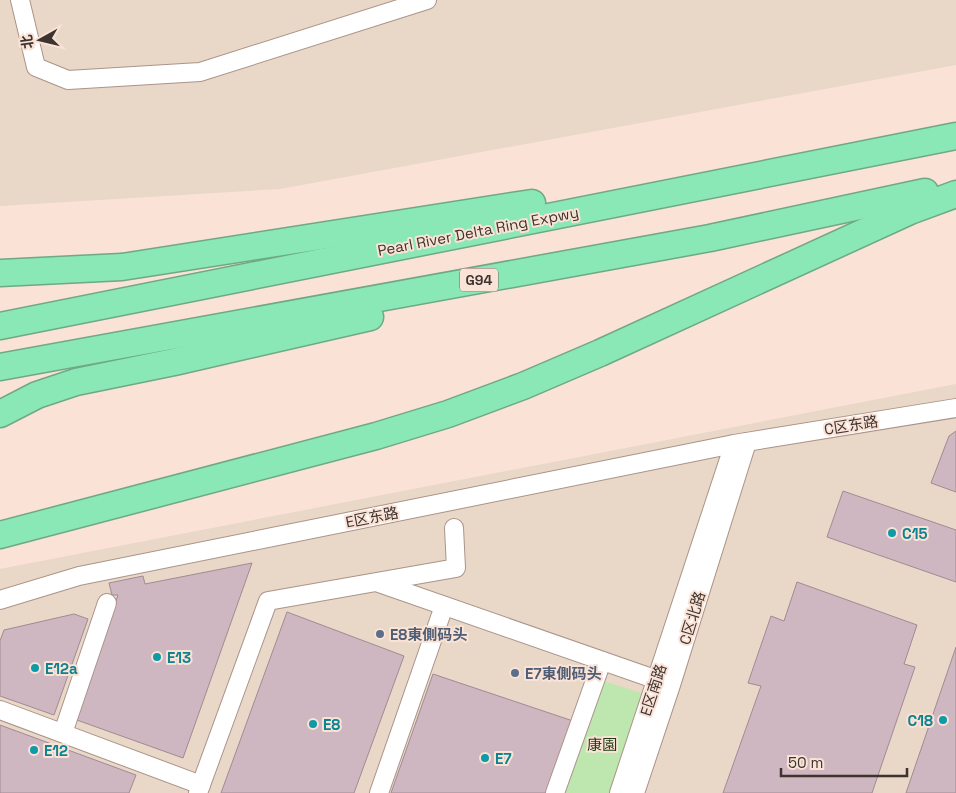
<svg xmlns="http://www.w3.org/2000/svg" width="956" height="793" font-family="'Space Grotesk','Noto Sans SC',sans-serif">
  <rect width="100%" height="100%" fill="#fae2d6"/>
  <!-- industrial -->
  <g fill="#e9d7c7">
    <path d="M0,0h956v65l-676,124 -280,17z"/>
    <path d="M956,384v409h-956v-224z"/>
  </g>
  <!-- green -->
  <path fill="#bde7ae" d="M597,679l50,16 -34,98h-56z"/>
  <!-- building -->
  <g fill="#cfb7c2" stroke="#a18a94">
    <path d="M956,431v61l-25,-9 18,-47z"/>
    <path d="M843,491l113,39v52l-129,-45z"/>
    <path d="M252,563l-69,195 -109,-39 44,-124h-6l-3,-12 34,-7 2,8z"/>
    <path d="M797,582l120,43 -13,39 11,3 -43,126h-149l38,-107 -13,-3 23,-67 13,5z"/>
    <path d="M287,612l117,44 -50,137h-133z"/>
    <path d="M74,614l14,5 -34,96 -54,-19v-55l4,-11z"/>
    <path d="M956,647v146h-50z"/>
    <path d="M433,674l146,49 -25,70h-163z"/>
    <path d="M0,725l136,50 -7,18h-129z"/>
  </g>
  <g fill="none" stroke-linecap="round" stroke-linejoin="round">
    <defs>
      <g id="minor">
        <path d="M20,0l16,67 32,13 132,-8 227,-72"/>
        <path d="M379,583l287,100"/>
        <path d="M0,600l79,-24 655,-132 222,-36"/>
        <path d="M0,710l201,75"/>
        <path d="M63,733l44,-130"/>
        <path d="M198,793l70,-192 188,-33 -2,-40"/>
        <path d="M379,793l65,-187"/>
        <path d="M555,793l47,-132"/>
        <path d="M619,793l115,-349"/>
        <path d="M635,793l36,-108 76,-243"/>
      </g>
      <g id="highway">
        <path d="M0,273l122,-6 410,-64"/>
        <path d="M0,326l956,-190"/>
        <path d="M0,367l710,-129 215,-46"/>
        <path d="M0,414l37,-19 39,-13 98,-20 196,-45"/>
        <path d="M0,535l376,-99 72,-22 75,-28 77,-33 310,-142 46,-17"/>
      </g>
    </defs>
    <!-- minor casing -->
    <use href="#minor" stroke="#ab9489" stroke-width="20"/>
    <!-- highway casing -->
    <use href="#highway" stroke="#6fa887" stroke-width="29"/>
    <!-- minor -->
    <use href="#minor" stroke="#fff" stroke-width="18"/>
    <!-- highway -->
    <use href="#highway" stroke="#8ae7b6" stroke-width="26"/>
  </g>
  <!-- markers -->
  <g fill="#0f9aa8" stroke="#fae2d6" stroke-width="2">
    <circle cx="892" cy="533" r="5"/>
    <circle cx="157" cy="657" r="5"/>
    <circle cx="35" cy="668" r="5"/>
    <circle cx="943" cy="720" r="5"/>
    <circle cx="313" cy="724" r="5"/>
    <circle cx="34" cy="750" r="5"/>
    <circle cx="485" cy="758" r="5"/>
  </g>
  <g fill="#5c6f8a" stroke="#fae2d6" stroke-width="2">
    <circle cx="380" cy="634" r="5"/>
    <circle cx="515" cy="673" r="5"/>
  </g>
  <g text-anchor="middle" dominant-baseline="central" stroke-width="4" stroke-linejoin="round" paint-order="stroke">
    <!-- shield labels -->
    <rect fill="#fae2d6" stroke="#766861" stroke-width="1" x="460" y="268.5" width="38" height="23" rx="4"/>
    <g font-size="14" font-weight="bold" fill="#3d332f">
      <text x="479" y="280">G94</text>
    </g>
    <!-- street labels -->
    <g font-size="15" fill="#3d332f" stroke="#fae2d6">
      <text transform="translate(478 231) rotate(-11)">Pearl River Delta Ring Expwy</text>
      <text transform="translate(851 425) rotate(-9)">C区东路</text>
      <text transform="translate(372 517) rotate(-11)">E区东路</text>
      <text transform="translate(692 618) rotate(-73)">C区北路</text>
      <text transform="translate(653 690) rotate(-72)">E区南路</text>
    </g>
    <!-- culture labels -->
    <g font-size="15" font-weight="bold" fill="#0d838f" stroke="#fae2d6" text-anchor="start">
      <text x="902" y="533">C15</text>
      <text x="167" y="657">E13</text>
      <text x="45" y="668">E12a</text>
      <text x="933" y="720" text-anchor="end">C18</text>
      <text x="323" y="724">E8</text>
      <text x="44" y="750">E12</text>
      <text x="495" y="758">E7</text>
    </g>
    <!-- service labels -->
    <g font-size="15" font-weight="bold" fill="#4e5e75" stroke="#fae2d6" text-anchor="start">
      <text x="390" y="634">E8東側码头</text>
      <text x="525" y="673">E7東側码头</text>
    </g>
    <!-- park labels -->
    <g font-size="15" fill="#1c390f" stroke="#fae2d6">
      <text x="602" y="744">康園</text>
    </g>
  </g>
  <!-- north arrow -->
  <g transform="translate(40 40) rotate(262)" stroke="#fae2d6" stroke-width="4" paint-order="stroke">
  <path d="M0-4L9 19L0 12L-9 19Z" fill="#3d332f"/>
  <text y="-8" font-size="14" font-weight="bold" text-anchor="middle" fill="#3d332f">北</text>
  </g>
  <!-- scale -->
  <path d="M781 768v8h126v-8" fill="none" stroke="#3d332f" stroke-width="2.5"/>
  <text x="788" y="768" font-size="15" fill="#3d332f" stroke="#fae2d6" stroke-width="4" paint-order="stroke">50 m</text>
</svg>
